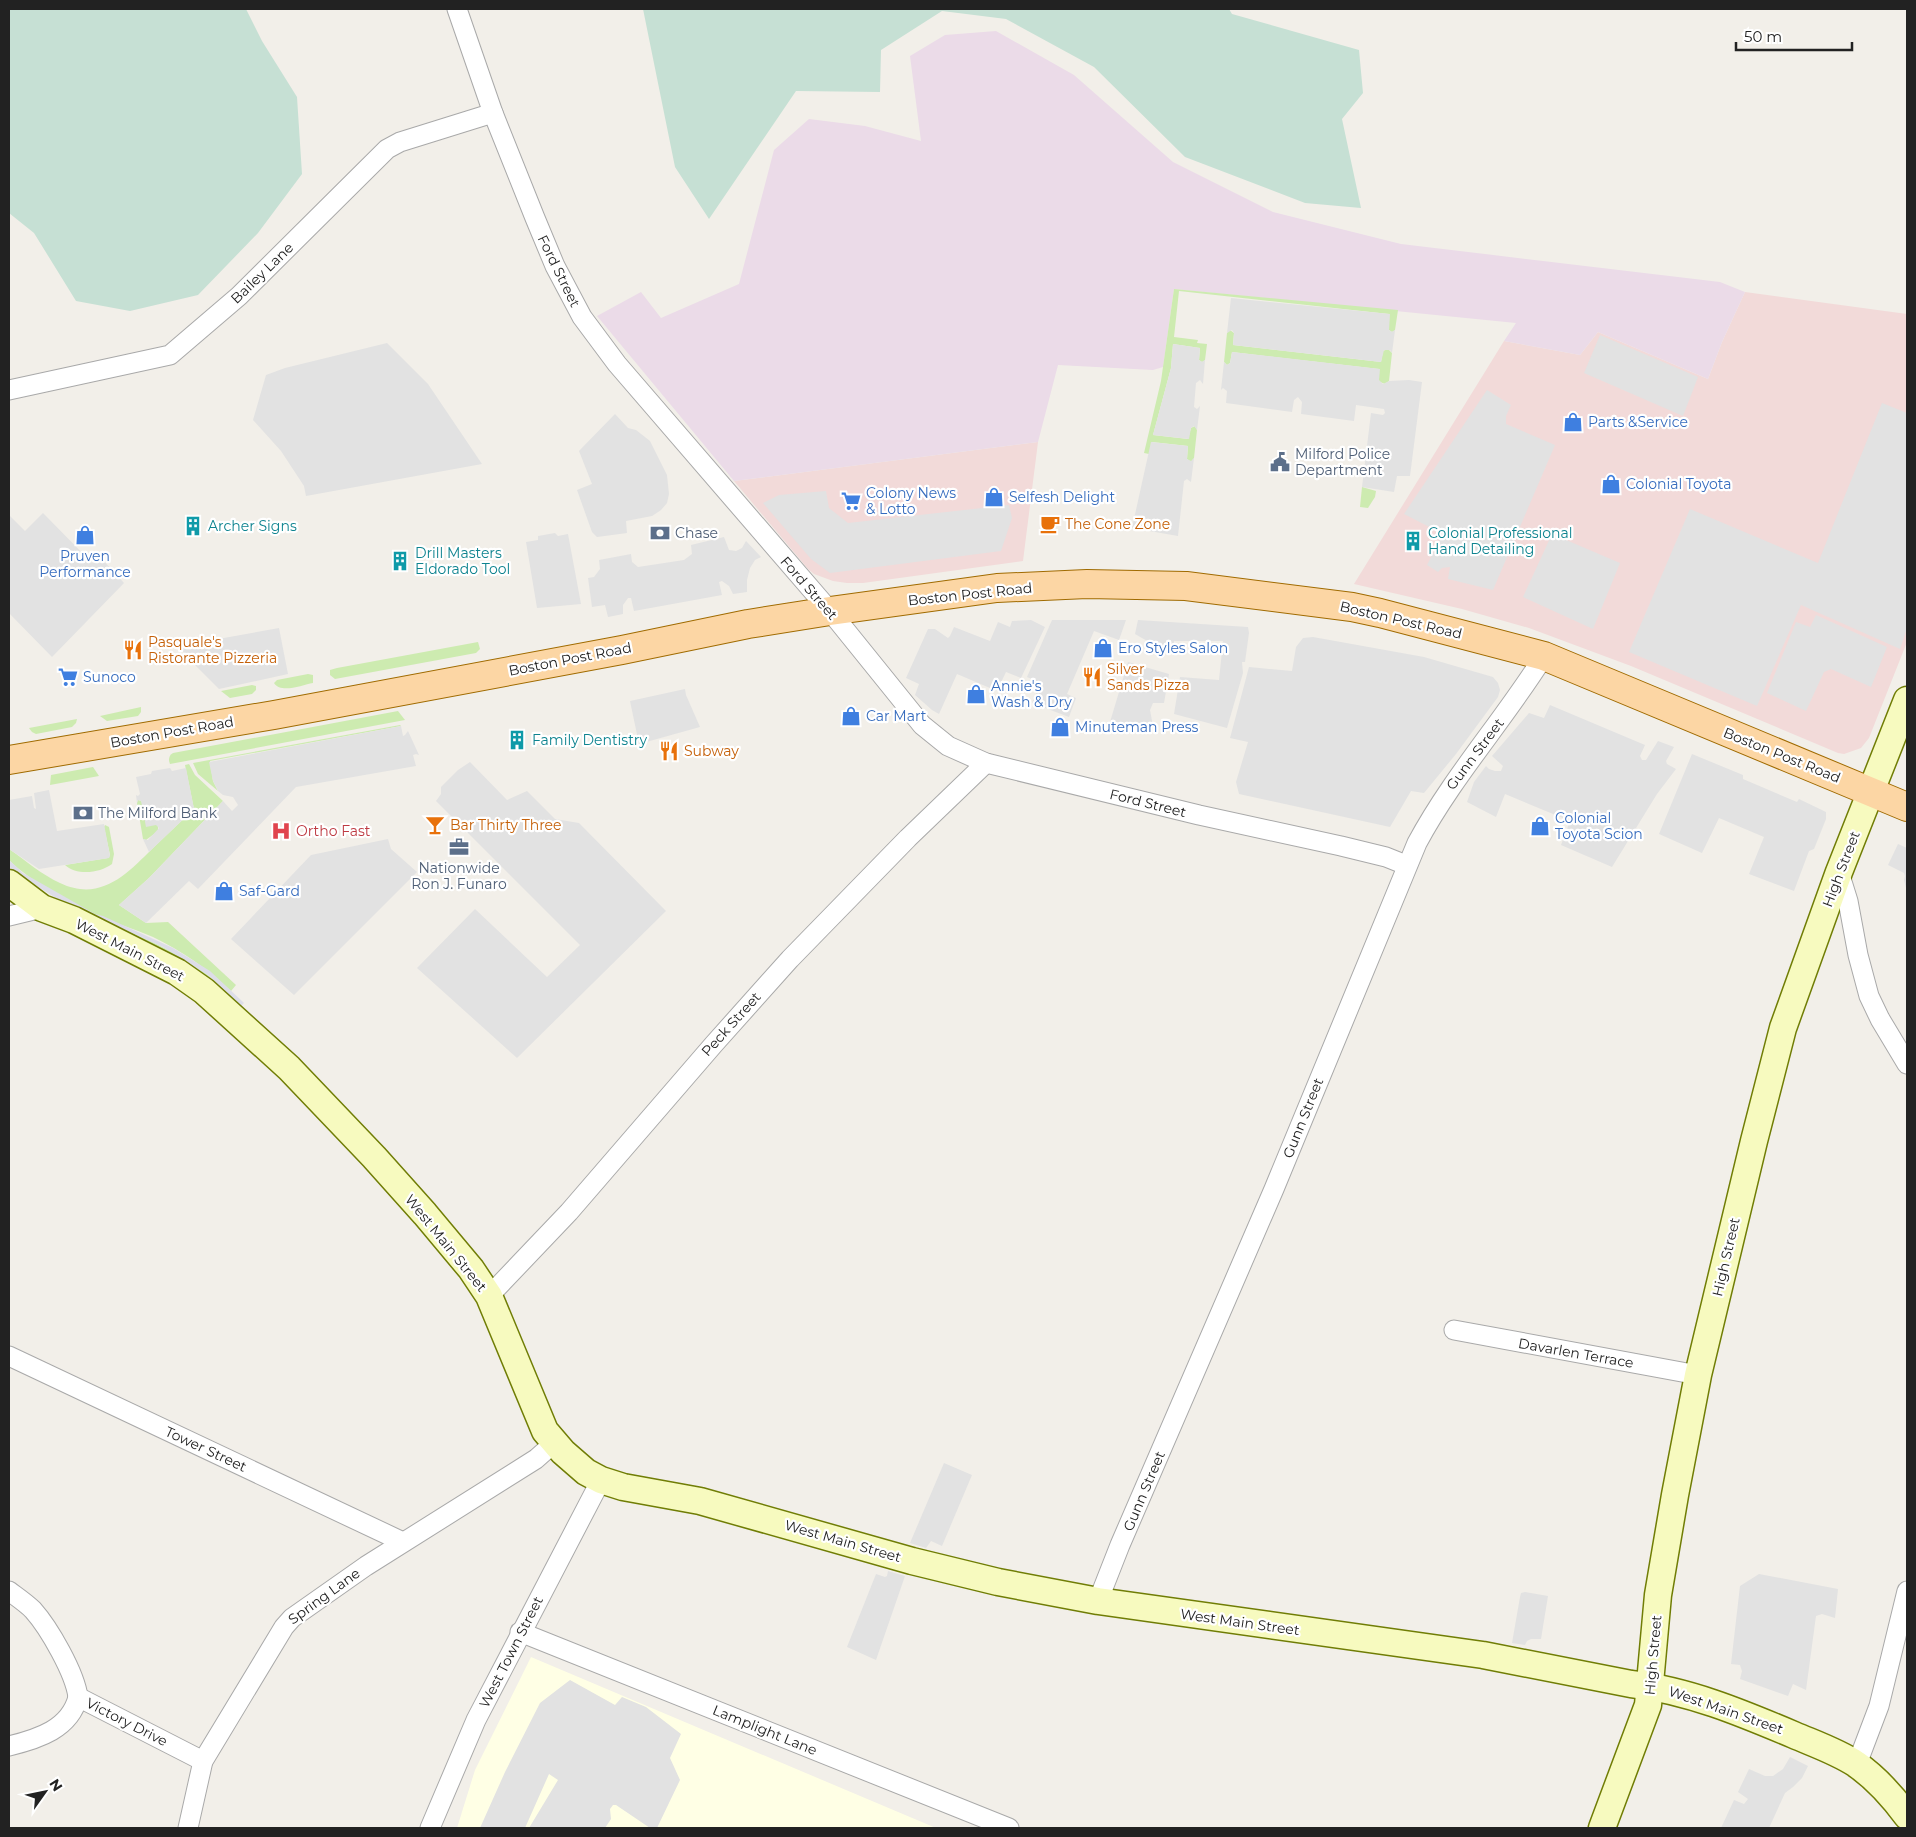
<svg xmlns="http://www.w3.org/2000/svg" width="1916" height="1837" font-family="Montserrat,sans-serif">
  <rect width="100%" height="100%" fill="#f2efe9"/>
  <!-- commercial -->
  <g fill="#f2dad9">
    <path d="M1745,292l162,22v328l-38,96 -8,10 -17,6 -6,-1 -207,-87 -102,-38 -67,-19 -108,-25 150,-243 76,14 18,-23 110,47 14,-37z"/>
    <path d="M1038,442l-15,119 -160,22h-16l-14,-2 -19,-7 -6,-5 -74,-88z"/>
  </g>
  <!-- industrial -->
  <path fill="#ebdbe8" d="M996,31l78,44 99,87 100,50 128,32 319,38 25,10 -23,50 -14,37 -110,-47 -18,23 -76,-14 12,-18 -342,-34 -11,78 -10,3 -95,-5 -20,77 -304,39 -137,-165 44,-24 20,26 78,-34 35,-134 35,-31 56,7 56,15 -11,-85 35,-21z"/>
  <!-- education -->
  <path fill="#ffffe5" d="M531,1657l405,171h-479l18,-58z"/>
  <!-- grass -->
  <g fill="#cdebb0">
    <path d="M1174,289l224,21 -3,20 -3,2 -3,-2v-16l-210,-23 -5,46 24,3 -1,3 10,1 -2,16 -3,2 -3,-2 1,-12 -27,-4 -2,24 -18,67 35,4 3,-11 4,-2 2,4 -3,28 -3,4 -4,-3 1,-13 -36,-4 -3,12 -5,-1 17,-72z"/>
    <path d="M1230,330l4,3 -1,12 148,17 2,-11 5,-2 4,4 -3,28 -4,3 -5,-2 -2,-2 1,-11 -147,-17 -2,11 -3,2 -3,-3 3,-29z"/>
    <path d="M1362,487l14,4 -1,6 -7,11 -8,-1z"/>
    <path d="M478,642l2,7 -4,4 -141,26 -5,-4v-5l7,-2z"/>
    <path d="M308,674l5,1v8c-11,2 -32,11 -39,0l3,-3z"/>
    <path d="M252,685l4,1v4l-4,4 -22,4 -9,-7z"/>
    <path d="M141,707v5l-3,4 -31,5 -7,-5z"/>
    <path d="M398,711l7,9 -235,44c-2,-4 -1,-9 3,-11z"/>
    <path d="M77,719l-1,4 -4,4 -36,7 -4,-2 -3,-4z"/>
    <path d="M400,725l1,1 -191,35 3,20 5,10 -20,-17 -5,-11z"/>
    <path d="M189,764l6,11 28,26 -74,77 -30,27 27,18 22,-1 68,63 -5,6c-23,-22 -49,-40 -78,-54 -19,-8 -38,-14 -57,-22 -27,-12 -66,-34 -87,-55v-11c16,11 33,26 51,34 40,19 66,-8 92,-34 14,-13 28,-27 42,-40l-9,-44z"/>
    <path d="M93,767l6,9 -49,9 1,-10z"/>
    <path d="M138,800l3,1 17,25v5l-12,9 -3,-1 -6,-36z"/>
    <path d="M105,825l4,2 5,27 -2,10c-12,9 -35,12 -47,1l43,-7 2,-3 -6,-28z"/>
    <path d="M102,921c51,19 103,43 139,85l-55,-43 -25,-14z"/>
  </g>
  <!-- wetland -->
  <g fill="#c6e0d4">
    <path d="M9,9h237l16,32 35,56 5,77 -44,59 -60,62 -68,16 -54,-10 -42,-68 -25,-20z"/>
    <path d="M643,9h586l3,5 127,36 4,43 -21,26 19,89 -56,-5 -120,-46 -91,-90 -88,-48 -64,-8 -61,39 -1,42 -84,-1 -87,128 -34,-52z"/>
  </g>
  <!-- parking -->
  <g fill="#e2e2e2">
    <path d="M1231,298l159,16 -1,16 3,2 3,-2 -3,23 -2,-3h-6l-3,12 -148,-17 1,-12 -2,-3 -5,3z"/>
    <path d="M1600,335l98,42 -15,39 -99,-43z"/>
    <path d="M387,343l41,41 54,80 -176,32 -2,-10 -23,-35 -28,-31 13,-45 19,-7z"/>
    <path d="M1173,344l27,4 -1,12 3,2 3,-2 -2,24 -3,-4 -4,3 -2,24 3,2 3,-3 -3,24 -3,-4 -3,2 -2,11 -36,-4 18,-67z"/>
    <path d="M1232,352l148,17 -1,11 4,4 6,-3 20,-1 13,2 -12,94h-13l-3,16 -32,-5 9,-74 12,2 2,-2 -1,-4 -28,-4 -2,16 -53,-7 1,-12 -4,-5 -4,3 -2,12 -66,-9 1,-12 -4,-3 -2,2 3,-28 3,3 3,-2z"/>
    <path d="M1487,390l24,15 -5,11v8l49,21 -62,145 -45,-11 2,-12 -8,1 -4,4 -11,-7 16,-31 -39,-20z"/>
    <path d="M1882,403l25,10v215l-7,21 -99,-44 -44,101 -128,-54 61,-143 128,54z"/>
    <path d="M615,414l13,14 8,2 14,11 17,34 2,19 -2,9 -6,7 -9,6 -26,5 1,12 -30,4 -5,-5 -15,-42 15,-6 -13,-33z"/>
    <path d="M1151,442l37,4 -1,13 4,2 3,-3 -3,24 -4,-3 -3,2 -6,55 -46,-8z"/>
    <path d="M826,491l3,17 19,15 161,-18 3,13 -11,33 -171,22 -19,-14 -48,-56 16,-8z"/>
    <path d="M43,513l49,50 8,-6 24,26 -72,74 -43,-44v-98l16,16z"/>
    <path d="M555,533l3,3 10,-2 13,70 -44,4 -11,-66 12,-2v-4z"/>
    <path d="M1552,534l68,29 -27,66 -70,-32z"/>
    <path d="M724,537l5,13 7,1 6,-3 4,-7 15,16 -6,3 -5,8 -3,12v12l-14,2 -4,-8 -7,-5 -3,1 3,13 -88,16 -3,-13h-3l-5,7v9l-15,3 -3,-12 -13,2 -4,-29 6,-1 6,-8 -1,-9 32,-6 1,8 6,5 46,-7 8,-6 -1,-9z"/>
    <path d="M1816,615l71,32 -16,40 -40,-18 -7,3 -18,39 -39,-18 29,-71 14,5z"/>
    <path d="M1031,620l14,7 -24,51 -15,-6 -9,19 -40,-17 -18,40 -7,-4 -17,-15 4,-11 -13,-6 22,-49h7l13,9 2,-2 4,-9 36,14 8,-19 12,5 2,-6z"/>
    <path d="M1052,620h74l-7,20 -25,-9 -27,63 9,4 -7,19 -37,-14 9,-20 -14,-6z"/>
    <path d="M1138,620l110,7 1,6 -4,29h-3l1,11 -16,55 -53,-14 6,-37 39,3 4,-39h-49l-1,10 -3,3 -35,-20z"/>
    <path d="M279,628l9,46 -69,15 -31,-31 -9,-12z"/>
    <path d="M1313,637l111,20 69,20 5,6 2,7 -2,7 -42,57 -32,39 -13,-2 -21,36 -151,-33 -3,-12 12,-40 -18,-4 19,-71 43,4 4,-24 7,-9z"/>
    <path d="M1128,662l41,12 -5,29h-11l-3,7 3,16 -11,5 -32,-9z"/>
    <path d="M685,689l1,6 14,32 -61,17 -9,-43z"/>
    <path d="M1550,705l95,40 -5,11 2,4h4l12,-19 16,6 -8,14 1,3 9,5 -19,25 -45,73 -51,-22 9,-24 -65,-27 -9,23 -29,-15 7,-20 12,-16 3,3 6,2h6l2,-5 -11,-10 37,-43 15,5z"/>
    <path d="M401,726l2,10 2,-1 3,-4 11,24 -3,-1 -3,1 3,11 -120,21 -98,102 -9,-8 -43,42 -27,-18 30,-27 74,-77 9,10 6,-6 -5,-8 -10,-2 -5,-4 -5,-10 -4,-19z"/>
    <path d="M1692,754l51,21v4l54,23 2,-3 27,13v7l-12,30 -5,2 -15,40 -45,-17 15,-37 -45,-19 -17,35 -43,-19z"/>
    <path d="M470,762l37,38 20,-9 28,28 24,4 87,88 -149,147 -100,-90 58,-59 72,68 33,-32 -144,-144 5,-7v-7l17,-17z"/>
    <path d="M170,768l2,3 14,-3 8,41 -45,43 -6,-13 5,1 11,-12 -3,-3 -10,2 -5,-26 -3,-1 -1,3 -1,-8 2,1 2,-2 -4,-17 15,-3 1,-3z"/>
    <path d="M49,790l8,41 47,-7 6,32 -1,2 -70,11 -30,-20v-49l23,-4 2,12 2,1 -2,-16z"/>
    <path d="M388,839l3,10 26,23 -123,123 -63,-56 80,-84z"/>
    <path d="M1898,844l9,4v44l-3,-12 1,-4 -1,-3 -16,-8z"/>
    <path d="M944,1463l28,12 -30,71 -11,-5 -5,7 -16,-5z"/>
    <path d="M888,1571l17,5 -29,84 -29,-13 29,-73 9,3 2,-1z"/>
    <path d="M1759,1574l79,15 -3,29 -13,-4 -6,2 -10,74 -13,-6 -5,12 -48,-17 2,-8 -2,-6 -9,-1 9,-78z"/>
    <path d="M1525,1592l23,4 -7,43h-10l-4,2 -2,4 -13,-2 8,-46 1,-4z"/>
    <path d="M570,1680l45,25 7,-8 24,10 35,27 -11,24 10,22 -23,48h-7l-34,-23h-3l-3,4 1,10 -6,9h-76l29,-48 -9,-6 -24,54h-45l25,-56 35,-69z"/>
    <path d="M1790,1757l18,9 -6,12 -9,9 -8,6 -16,35h-48l13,-28 10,4 4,-5 -10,-7 11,-23 16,7h8l10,-7z"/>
  </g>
  <!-- plaza -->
  <path fill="#dddde8" d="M9,860l14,13 72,41 8,2 70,32 37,23 34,32 -3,3 -33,-31 -45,-28 -102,-46 -47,-29 -5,-6z"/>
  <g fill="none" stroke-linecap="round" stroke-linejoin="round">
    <defs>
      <g id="minor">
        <path d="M457,9l36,104 42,105 20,48 27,51 35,47 213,247 92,114 26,21 38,17 213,52 142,31 45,11 20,8"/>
        <path d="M9,390l161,-35 69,-59 148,-147 13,-7 93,-29"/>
        <path d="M1839,872l9,29 10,54 11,41 11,23 27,45"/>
        <path d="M9,916l33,-8"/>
        <path d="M489,1296l80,-84 145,-168 76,-85 118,-121 78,-75"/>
        <path d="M1454,1330l244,45"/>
        <path d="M9,1356l394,186"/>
        <path d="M9,1591c8,6 17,12 24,19 16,18 42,63 45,87"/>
        <path d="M1098,1601l22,-56 154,-356 143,-346c36,-67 87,-123 127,-187"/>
        <path d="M520,1632l489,196"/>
        <path d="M9,1746c29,-7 61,-17 69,-49l125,64"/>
        <path d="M1857,1764l22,-58 28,-115"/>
        <path d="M188,1828l15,-67 81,-134 8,-9 74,-52 170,-107 18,-16"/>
        <path d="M430,1828l46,-108 125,-240"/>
      </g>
      <g id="secondary">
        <path d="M9,883l33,25 32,12 103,52 27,19 85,77 85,89 51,57 46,55 18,27 56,135 18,21 23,20 15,8 22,7 77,14 212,60 86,21 100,19 385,54 148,29c56,6 111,29 163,51 21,9 44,17 62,29 20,14 37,33 51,52"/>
        <path d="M1602,1828l46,-123 10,-110 17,-100 23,-120 56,-234 29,-113 56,-156 68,-172"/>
      </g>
      <path id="primary" d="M9,760l265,-45 348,-65 126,-26 82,-13 167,-23 90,-4 99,2 166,21 28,6 164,43 363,151"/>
    </defs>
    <!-- minor casing -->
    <use href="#minor" stroke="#a9a9a9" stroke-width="21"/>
    <!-- secondary casing -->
    <use href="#secondary" stroke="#707d05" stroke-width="29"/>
    <!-- primary casing -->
    <use href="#primary" stroke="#a06b00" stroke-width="30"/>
    <!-- minor -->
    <use href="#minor" stroke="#fff" stroke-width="19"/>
    <!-- secondary -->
    <use href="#secondary" stroke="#f7fabf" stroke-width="26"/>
    <!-- primary -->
    <use href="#primary" stroke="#fcd6a4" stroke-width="28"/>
  </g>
  <!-- icons -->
  <defs>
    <symbol id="shop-bare" viewBox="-9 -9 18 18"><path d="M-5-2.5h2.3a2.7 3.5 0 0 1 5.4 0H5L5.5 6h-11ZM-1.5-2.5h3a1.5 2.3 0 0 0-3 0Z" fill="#3f7fe0" stroke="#fff" stroke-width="2.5" paint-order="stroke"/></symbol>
    <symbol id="civic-bare" viewBox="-9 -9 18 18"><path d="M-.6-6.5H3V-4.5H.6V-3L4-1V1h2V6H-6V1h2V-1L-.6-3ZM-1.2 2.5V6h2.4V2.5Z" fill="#5c6f8a" stroke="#fff" stroke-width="2.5" paint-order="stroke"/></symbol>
    <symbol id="supermarket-bare" viewBox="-9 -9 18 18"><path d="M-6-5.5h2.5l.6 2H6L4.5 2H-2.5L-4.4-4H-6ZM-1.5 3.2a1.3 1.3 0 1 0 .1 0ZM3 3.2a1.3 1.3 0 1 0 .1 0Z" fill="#3f7fe0" stroke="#fff" stroke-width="2.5" paint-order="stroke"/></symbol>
    <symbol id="cafe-bare" viewBox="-9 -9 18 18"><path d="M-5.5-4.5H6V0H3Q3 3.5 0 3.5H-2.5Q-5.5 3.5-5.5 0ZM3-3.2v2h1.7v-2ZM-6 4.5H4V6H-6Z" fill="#e8710a" stroke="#fff" stroke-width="2.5" paint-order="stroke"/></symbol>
    <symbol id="building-bare" viewBox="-9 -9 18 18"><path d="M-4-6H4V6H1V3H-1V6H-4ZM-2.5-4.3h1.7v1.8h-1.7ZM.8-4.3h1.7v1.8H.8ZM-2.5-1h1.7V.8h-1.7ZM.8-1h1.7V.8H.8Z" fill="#0f9aa8" stroke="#fff" stroke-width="2.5" paint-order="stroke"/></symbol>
    <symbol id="bank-bare" viewBox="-9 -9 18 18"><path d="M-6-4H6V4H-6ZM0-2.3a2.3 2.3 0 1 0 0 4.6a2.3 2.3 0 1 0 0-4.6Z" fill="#5c6f8a" stroke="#fff" stroke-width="2.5" paint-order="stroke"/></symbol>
    <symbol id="restaurant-bare" viewBox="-9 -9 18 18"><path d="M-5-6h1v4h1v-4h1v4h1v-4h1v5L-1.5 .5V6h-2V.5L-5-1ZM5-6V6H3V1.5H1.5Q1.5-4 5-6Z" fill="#e8710a" stroke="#fff" stroke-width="2.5" paint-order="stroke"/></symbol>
    <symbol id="bar-bare" viewBox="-9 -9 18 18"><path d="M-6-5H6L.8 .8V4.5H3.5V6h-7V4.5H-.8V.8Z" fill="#e8710a" stroke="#fff" stroke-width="2.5" paint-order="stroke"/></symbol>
    <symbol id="hospital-bare" viewBox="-9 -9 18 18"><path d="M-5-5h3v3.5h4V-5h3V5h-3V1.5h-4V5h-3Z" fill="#e0444e" stroke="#fff" stroke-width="2.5" paint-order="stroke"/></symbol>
    <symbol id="office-bare" viewBox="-9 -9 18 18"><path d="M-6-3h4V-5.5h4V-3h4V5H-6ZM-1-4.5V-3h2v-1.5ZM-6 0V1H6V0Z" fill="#5c6f8a" stroke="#fff" stroke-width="2.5" paint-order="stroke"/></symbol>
  </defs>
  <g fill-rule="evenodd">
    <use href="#shop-bare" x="1559" y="408" width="28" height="28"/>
    <use href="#civic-bare" x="1266" y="448" width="28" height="28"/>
    <use href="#shop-bare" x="1597" y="470" width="28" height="28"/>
    <use href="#shop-bare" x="980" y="483" width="28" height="28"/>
    <use href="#supermarket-bare" x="837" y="487" width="28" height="28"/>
    <use href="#cafe-bare" x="1036" y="510" width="28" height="28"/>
    <use href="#building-bare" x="179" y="512" width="28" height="28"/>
    <use href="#bank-bare" x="646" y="519" width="28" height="28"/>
    <use href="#shop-bare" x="71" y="521" width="28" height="28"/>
    <use href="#building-bare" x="1399" y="527" width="28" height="28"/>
    <use href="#building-bare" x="386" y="547" width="28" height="28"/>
    <use href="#shop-bare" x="1089" y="634" width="28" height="28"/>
    <use href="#restaurant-bare" x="119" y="636" width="28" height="28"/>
    <use href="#supermarket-bare" x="54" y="663" width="28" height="28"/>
    <use href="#restaurant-bare" x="1078" y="663" width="28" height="28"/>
    <use href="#shop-bare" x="962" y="680" width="28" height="28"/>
    <use href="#shop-bare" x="837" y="702" width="28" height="28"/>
    <use href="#shop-bare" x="1046" y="713" width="28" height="28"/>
    <use href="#building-bare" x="503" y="726" width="28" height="28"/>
    <use href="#restaurant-bare" x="655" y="737" width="28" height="28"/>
    <use href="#bank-bare" x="69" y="799" width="28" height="28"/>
    <use href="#bar-bare" x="421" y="811" width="28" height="28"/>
    <use href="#shop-bare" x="1526" y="812" width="28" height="28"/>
    <use href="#hospital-bare" x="267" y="817" width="28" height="28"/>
    <use href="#office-bare" x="445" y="833" width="28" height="28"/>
    <use href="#shop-bare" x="210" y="877" width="28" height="28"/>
  </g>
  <g text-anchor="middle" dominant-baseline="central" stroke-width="4.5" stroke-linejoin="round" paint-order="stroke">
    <!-- street labels -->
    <g font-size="14" fill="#222" stroke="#fff">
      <text transform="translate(559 271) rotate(64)">Ford Street</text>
      <text transform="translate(262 273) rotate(-44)">Bailey Lane</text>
      <text transform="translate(809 588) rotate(49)">Ford Street</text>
      <text transform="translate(970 594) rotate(-6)">Boston Post Road</text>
      <text transform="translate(1401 620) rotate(13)">Boston Post Road</text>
      <text transform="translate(570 659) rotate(-11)">Boston Post Road</text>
      <text transform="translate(172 732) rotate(-10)">Boston Post Road</text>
      <text transform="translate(1475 754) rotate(-53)">Gunn Street</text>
      <text transform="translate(1782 755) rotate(22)">Boston Post Road</text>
      <text transform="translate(1148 803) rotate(14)">Ford Street</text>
      <text transform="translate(1841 869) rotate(-69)">High Street</text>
      <text transform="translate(130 950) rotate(27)">West Main Street</text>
      <text transform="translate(731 1024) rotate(-48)">Peck Street</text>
      <text transform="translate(1303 1118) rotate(-68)">Gunn Street</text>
      <text transform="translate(446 1243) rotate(51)">West Main Street</text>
      <text transform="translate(1726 1257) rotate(-77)">High Street</text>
      <text transform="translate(1576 1353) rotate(10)">Davarlen Terrace</text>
      <text transform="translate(206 1449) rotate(25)">Tower Street</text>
      <text transform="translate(1144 1491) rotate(-67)">Gunn Street</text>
      <text transform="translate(843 1541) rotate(16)">West Main Street</text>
      <text transform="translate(324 1596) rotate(-36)">Spring Lane</text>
      <text transform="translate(1240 1622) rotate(8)">West Main Street</text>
      <text transform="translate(511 1652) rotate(-63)">West Town Street</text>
      <text transform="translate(1653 1655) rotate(-85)">High Street</text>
      <text transform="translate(1726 1710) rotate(19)">West Main Street</text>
      <text transform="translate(127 1722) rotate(27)">Victory Drive</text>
      <text transform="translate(765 1730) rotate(22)">Lamplight Lane</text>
    </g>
    <!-- shop labels -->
    <g font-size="14" fill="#366cbe" stroke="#fff" text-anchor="start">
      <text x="1588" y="422">Parts &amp;Service</text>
      <text x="1626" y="484">Colonial Toyota</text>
      <text x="866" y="493">Colony News<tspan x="866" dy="16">&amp; Lotto</tspan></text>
      <text x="1009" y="497">Selfesh Delight</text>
      <text x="85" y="556" text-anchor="middle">Pruven<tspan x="85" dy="16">Performance</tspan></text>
      <text x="1118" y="648">Ero Styles Salon</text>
      <text x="83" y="677">Sunoco</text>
      <text x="991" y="686">Annie's<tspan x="991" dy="16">Wash &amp; Dry</tspan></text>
      <text x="866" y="716">Car Mart</text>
      <text x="1075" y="727">Minuteman Press</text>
      <text x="1555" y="818">Colonial<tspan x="1555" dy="16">Toyota Scion</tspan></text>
      <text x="239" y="891">Saf-Gard</text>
    </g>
    <!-- service labels -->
    <g font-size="14" fill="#4e5e75" stroke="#fff" text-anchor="start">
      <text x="1295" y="454">Milford Police<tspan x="1295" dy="16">Department</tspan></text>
      <text x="675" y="533">Chase</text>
      <text x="98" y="813">The Milford Bank</text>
      <text x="459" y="868" text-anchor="middle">Nationwide<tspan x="459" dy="16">Ron J. Funaro</tspan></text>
    </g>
    <!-- food labels -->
    <g font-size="14" fill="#c56008" stroke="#fff" text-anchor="start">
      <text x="1065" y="524">The Cone Zone</text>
      <text x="148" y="642">Pasquale's<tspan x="148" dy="16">Ristorante Pizzeria</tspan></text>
      <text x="1107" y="669">Silver<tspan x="1107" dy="16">Sands Pizza</tspan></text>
      <text x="684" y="751">Subway</text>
      <text x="450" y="825">Bar Thirty Three</text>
    </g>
    <!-- culture labels -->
    <g font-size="14" fill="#0d838f" stroke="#fff" text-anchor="start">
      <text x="208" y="526">Archer Signs</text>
      <text x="1428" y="533">Colonial Professional<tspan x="1428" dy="16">Hand Detailing</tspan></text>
      <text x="415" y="553">Drill Masters<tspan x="415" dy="16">Eldorado Tool</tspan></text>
      <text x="532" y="740">Family Dentistry</text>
    </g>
    <!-- health labels -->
    <g font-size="14" fill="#be3a42" stroke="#fff" text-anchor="start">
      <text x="296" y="831">Ortho Fast</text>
    </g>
  </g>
  <!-- border -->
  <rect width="1916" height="1837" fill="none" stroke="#222222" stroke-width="20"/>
  <!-- north arrow -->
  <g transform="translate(45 1792) rotate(57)" stroke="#ffffff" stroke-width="4" paint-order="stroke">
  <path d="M0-4L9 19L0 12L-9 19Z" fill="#222222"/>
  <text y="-8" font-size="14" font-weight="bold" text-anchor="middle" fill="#222222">N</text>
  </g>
  <!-- scale -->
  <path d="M1736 42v8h116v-8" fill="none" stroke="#222222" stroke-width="2.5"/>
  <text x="1744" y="42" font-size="15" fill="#222222" stroke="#ffffff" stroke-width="4" paint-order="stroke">50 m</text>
</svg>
